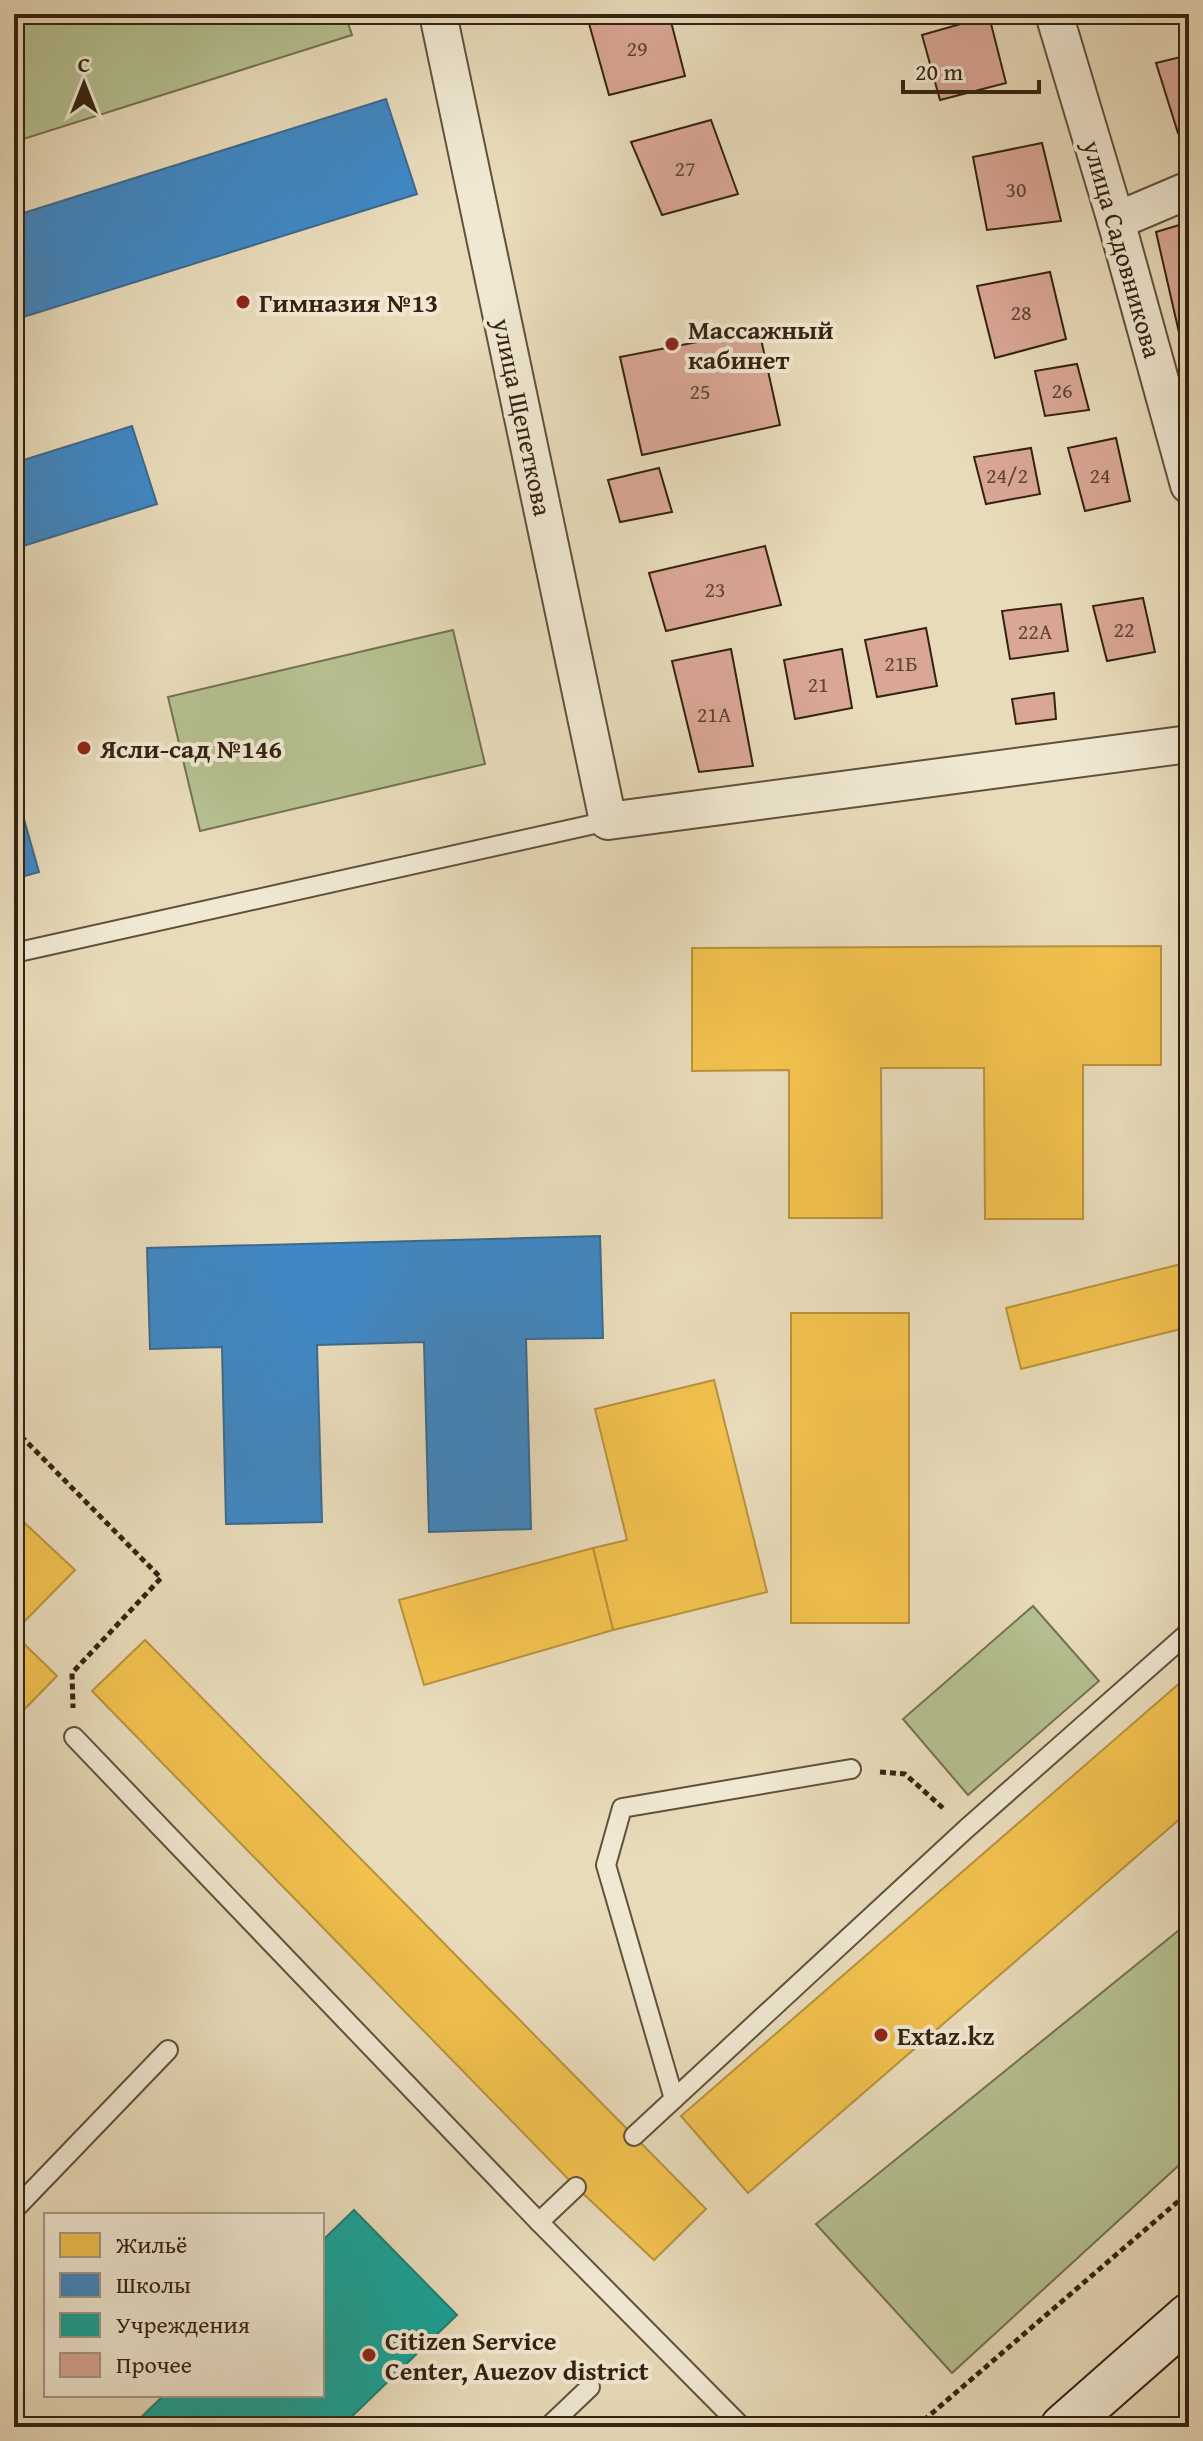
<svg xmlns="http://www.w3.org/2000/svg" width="1203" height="2441" font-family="'Gentium Book Plus',serif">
  <rect width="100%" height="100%" fill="#e8dbba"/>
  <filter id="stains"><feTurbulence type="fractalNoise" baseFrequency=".0025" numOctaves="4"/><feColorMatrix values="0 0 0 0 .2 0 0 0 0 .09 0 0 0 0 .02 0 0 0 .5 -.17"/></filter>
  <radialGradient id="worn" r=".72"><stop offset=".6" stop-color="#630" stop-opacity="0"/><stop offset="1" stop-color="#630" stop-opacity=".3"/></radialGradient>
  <!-- green -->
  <g fill="#b5c090" stroke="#747251" stroke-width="2">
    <path d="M14,14h331l7,21 -338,107z"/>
    <path d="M453,630l32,134 -285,67 -32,-134z"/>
    <path d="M1033,1606l66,75 -131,114 -65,-76z"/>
    <path d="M1189,1922v234l-237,217 -136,-149z"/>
  </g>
  <!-- homes -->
  <g fill="#f2c14e" stroke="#b9923c" stroke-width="2">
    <path d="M1161,946v119h-78v154h-98l-1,-151h-103l1,150h-93v-148l-97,1v-123z"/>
    <path d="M1189,1262v65l-168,42 -15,-61z"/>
    <rect x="791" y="1313" width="118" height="310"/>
    <path d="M714,1380l53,212 -154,38 -20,-82 34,-8 -32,-131z"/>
    <path d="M14,1513l61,57 -61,62z"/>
    <path d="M593,1548l20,82 -189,55 -25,-85z"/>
    <path d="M14,1634l43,42 -43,44z"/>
    <path d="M145,1640l561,569 -52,51 -78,-73 -484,-496z"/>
    <path d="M1189,1675v136l-441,382 -67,-77z"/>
  </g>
  <!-- schools -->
  <g fill="#3f88c5" stroke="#3c6a8f" stroke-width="2">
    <path d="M386,99l31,95 -403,126v-104z"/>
    <path d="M132,426l25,78 -143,45v-86z"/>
    <path d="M14,784l25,88 -25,7z"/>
    <path d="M600,1236l3,102 -77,1 5,190 -102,3 -5,-190 -107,3 5,177 -96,2 -4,-177 -72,2 -3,-101z"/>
  </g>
  <!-- public -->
  <path fill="#17a398" stroke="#207d70" stroke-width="2" d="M354,2210l103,105 -116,112h-210l33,-32h158v-154z"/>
  <!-- building -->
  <g fill="#daa796" stroke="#342312" stroke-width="2">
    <path d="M609,14h60l16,62 -76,19 -21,-75z"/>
    <path d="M989,16l17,67 -66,17 -18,-65z"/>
    <path d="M1189,55v76l-11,2 -22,-70z"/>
    <path d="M711,120l27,74 -76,21 -31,-73z"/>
    <path d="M1042,143l19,78 -74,9 -14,-73z"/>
    <path d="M1189,222v140l-3,1 -30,-131z"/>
    <path d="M1050,272l16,67 -71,19 -18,-72z"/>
    <path d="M759,330l21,95 -138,30 -22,-98z"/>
    <path d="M1077,364l12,46 -44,6 -10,-45z"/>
    <path d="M1116,438l14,63 -45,10 -17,-63z"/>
    <path d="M1031,448l9,46 -54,10 -12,-47z"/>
    <path d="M659,468l13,44 -52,10 -12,-42z"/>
    <path d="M765,546l16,59 -115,26 -17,-58z"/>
    <path d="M1143,598l12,54 -48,9 -14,-55z"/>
    <path d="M1061,604l7,47 -58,8 -8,-48z"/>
    <path d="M926,628l11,58 -60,11 -12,-57z"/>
    <path d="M731,649l22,117 -54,6 -27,-111z"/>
    <path d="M842,649l10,59 -57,11 -11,-59z"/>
    <path d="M1054,693l2,26 -40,5 -4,-25z"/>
  </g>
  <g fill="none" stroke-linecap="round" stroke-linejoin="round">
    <defs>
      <g id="service">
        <path d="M14,953l594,-132"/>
        <path d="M74,1737l465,485 203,205"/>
        <path d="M674,2099l-68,-234 16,-57 229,-39"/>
        <path d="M634,2136l332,-307 223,-197"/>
        <path d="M14,2210l154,-160"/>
        <path d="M539,2222l37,-35"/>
        <path d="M548,2427l42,-40"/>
      </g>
      <g id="minor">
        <path d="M438,14l170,807 581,-77"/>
        <path d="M1054,14l62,207 73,264"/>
        <path d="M1116,221l73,-31"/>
      </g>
      <path id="secondary" d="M1063,2427l126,-111"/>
    </defs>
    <!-- service casing -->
    <use href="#service" stroke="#61513c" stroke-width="22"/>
    <!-- minor casing -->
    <use href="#minor" stroke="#61513c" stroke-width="40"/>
    <!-- secondary casing -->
    <use href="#secondary" stroke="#342312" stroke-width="48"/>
    <!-- path -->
    <g stroke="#342312" stroke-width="5" stroke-dasharray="6 4" stroke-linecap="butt">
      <path d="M14,1429l147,149 -89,95 1,35"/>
      <path d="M880,1772l25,2 39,35"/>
      <path d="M916,2427l273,-235"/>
    </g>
    <!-- service -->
    <use href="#service" stroke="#f0e8d2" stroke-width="18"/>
    <!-- minor -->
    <use href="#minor" stroke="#f0e8d2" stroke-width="36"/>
    <!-- secondary -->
    <use href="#secondary" stroke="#f0e8d2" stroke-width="44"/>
  </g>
  <!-- markers -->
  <g fill="#8f2418" stroke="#f0e8d2" stroke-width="3">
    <circle cx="243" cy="302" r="8"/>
    <circle cx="672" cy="344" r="8"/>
    <circle cx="84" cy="748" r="8"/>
    <circle cx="881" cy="2035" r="8"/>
    <circle cx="369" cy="2355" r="8"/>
  </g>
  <g text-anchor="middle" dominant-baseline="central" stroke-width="8" stroke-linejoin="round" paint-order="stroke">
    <!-- number labels -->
    <g font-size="22" fill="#5e4433">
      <text x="637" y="48">29</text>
      <text x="685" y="168">27</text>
      <text x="1016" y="189">30</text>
      <text x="1021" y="312">28</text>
      <text x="1062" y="390">26</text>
      <text x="700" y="391">25</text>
      <text x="1007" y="475">24/2</text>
      <text x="1100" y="475">24</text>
      <text x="715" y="589">23</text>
      <text x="1124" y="629">22</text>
      <text x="1035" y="631">22А</text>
      <text x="901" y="663">21Б</text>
      <text x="818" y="684">21</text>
      <text x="714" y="714">21А</text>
    </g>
    <!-- street labels -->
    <g font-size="26" fill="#342312" stroke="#f0e8d2">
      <text transform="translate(1123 249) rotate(74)">улица Садовникова</text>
      <text transform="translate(523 417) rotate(78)">улица Щепеткова</text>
    </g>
    <!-- poi labels -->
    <g font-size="26" font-weight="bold" fill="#342312" stroke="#f0e8d2" text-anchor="start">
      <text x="259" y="302">Гимназия №13</text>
      <text x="688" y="329">Массажный<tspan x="688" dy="30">кабинет</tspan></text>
      <text x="100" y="748">Ясли-сад №146</text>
      <text x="897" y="2035">Extaz.kz</text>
      <text x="385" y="2340">Citizen Service<tspan x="385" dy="30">Center, Auezov district</tspan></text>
    </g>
  </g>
  <!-- margin -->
  <rect width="1203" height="2441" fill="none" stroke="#e8dbba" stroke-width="48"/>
  <rect x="16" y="16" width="1171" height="2409" fill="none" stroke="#342312" stroke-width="4"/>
  <rect x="24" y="24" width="1155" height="2393" fill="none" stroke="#342312" stroke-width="2"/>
  <!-- legend -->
  <rect x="44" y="2213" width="280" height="184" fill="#f0e8d2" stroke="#a59985" stroke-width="2"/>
  <rect x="60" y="2233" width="40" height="24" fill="#f2c14e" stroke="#a59985" stroke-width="2"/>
  <text x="116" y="2253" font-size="24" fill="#342312">Жильё</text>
  <rect x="60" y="2273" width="40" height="24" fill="#3f88c5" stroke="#a59985" stroke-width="2"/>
  <text x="116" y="2293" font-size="24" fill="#342312">Школы</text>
  <rect x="60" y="2313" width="40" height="24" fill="#17a398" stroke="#a59985" stroke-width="2"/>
  <text x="116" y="2333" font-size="24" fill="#342312">Учреждения</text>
  <rect x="60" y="2353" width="40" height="24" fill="#daa796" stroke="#a59985" stroke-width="2"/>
  <text x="116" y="2373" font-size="24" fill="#342312">Прочее</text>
  <!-- north arrow -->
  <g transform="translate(84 84)" stroke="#f0e8d2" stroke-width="6" paint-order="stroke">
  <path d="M0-6L14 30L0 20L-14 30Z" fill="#342312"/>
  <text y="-12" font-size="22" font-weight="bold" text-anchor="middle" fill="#342312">С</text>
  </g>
  <!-- scale -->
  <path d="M903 80v12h136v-12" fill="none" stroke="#342312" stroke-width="4"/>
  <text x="915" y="80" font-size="24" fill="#342312" stroke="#f0e8d2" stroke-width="6" paint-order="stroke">20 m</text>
  <rect width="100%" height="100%" filter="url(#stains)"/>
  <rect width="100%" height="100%" fill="url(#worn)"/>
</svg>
